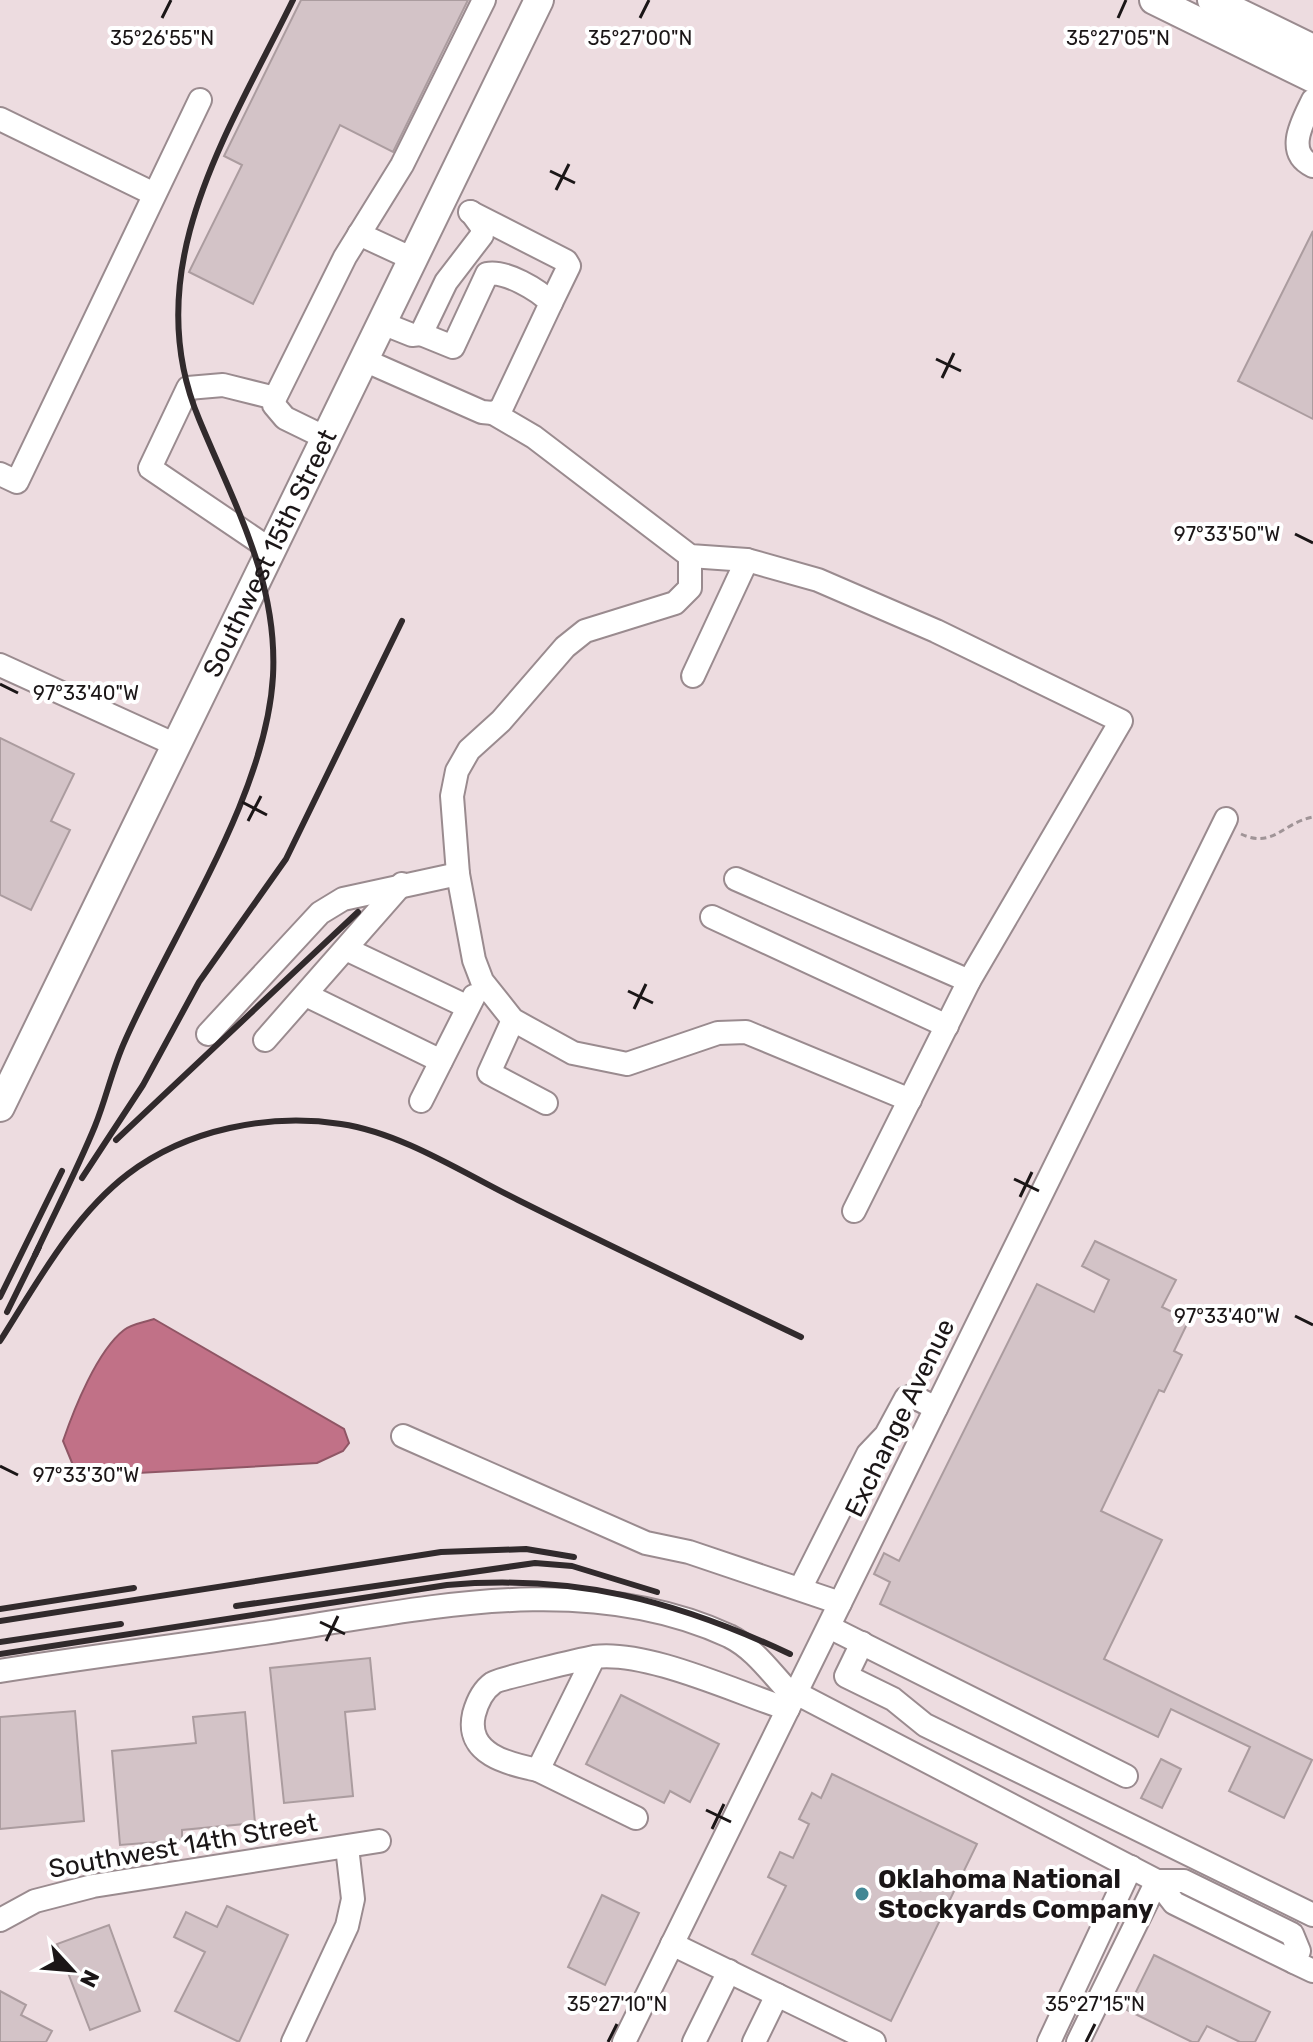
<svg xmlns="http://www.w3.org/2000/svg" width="1313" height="2042" font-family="Rubik,sans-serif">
  <rect width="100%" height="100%" fill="#eddce0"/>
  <!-- water -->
  <path fill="#c17187" stroke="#8f5665" stroke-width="2" d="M154,1319l190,110 5,14 -6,8 -26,12 -234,13 -8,-6 -12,-29c11,-32 34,-90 61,-111 7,-6 21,-8 30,-11z"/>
  <!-- building -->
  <g fill="#d3c3c7" stroke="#ab9c9f" stroke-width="2">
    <path d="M301,0h167l-75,152 -53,-27 -87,179 -64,-32 53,-107 -18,-9z"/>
    <path d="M1313,231v188l-75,-38z"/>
    <path d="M0,738l74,36 -23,47 19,9 -39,80 -31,-15z"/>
    <path d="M1095,1241l81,39 -14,27 27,13 -15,31 8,4 -18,37 -5,-2 -58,121 61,29 -58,119 208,101 -28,58 -55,-27 21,-44 -79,-38 -13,28 -278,-133 10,-22 -16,-8 10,-21 15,8 138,-277 57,28 15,-32 -27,-14z"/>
    <path d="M370,1658l5,51 -30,3 8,84 -69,7 -14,-135z"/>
    <path d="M621,1695l98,49 -29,58 -20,-11 -6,12 -78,-39z"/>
    <path d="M75,1711l9,110 -84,8v-112z"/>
    <path d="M245,1712l10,111 -73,7v10l-62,5 -8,-94 84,-8 -3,-26z"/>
    <path d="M1161,1759l20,10 -19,39 -21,-10z"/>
    <path d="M832,1774l145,70 -86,177 -139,-67 34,-68 -18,-9 12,-25 13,6 16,-34 -10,-5 13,-26 9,5z"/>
    <path d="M602,1895l37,18 -34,72 -37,-18z"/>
    <path d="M227,1906l61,29 -49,107 -64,-31 30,-59 -31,-15 12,-25 31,15z"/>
    <path d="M109,1925l31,86 -50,19 -33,-86z"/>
    <path d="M1154,1955l116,57 -15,30h-15l-33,-16 -9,16h-6l-65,-32z"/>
    <path d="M0,1991l26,14 -5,10 31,16 -6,11h-46z"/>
  </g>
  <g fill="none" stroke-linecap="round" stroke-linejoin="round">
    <defs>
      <g id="minor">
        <path d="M1313,100c-10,21 -29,52 0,66"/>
        <path d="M0,119l154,75"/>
        <path d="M470,212l96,49 3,5 -18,37"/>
        <path d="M359,234l54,25"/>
        <path d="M382,323l30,12 9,-1 25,-52 36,-47v-8l-11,-15"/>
        <path d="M364,360l118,52 11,1 8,-4 50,-106c-12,-13 -46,-33 -64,-29l-34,73 -32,-13"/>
        <path d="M493,413l41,24 156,119 57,4 71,20 118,51 185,90 -152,260 -115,230"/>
        <path d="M326,438l-41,-20 -11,-13 1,-7 70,-141 57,-92 82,-165"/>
        <path d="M0,474l17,8 183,-382"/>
        <path d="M271,550l-121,-82 38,-80 35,-3 52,13"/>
        <path d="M690,556v32l-15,15 -90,28 -20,16 -64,74 -32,29 -12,21 -5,25 6,78 16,86 8,21 31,39 60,33 54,11 91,-31 28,-1 164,68"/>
        <path d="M0,665l176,80"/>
        <path d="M693,676l54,-116"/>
        <path d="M736,879l233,102"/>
        <path d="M712,917l235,109"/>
        <path d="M346,949l122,58"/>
        <path d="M306,995l135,66"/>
        <path d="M513,1020l-24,53 57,30"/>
        <path d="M208,1034l112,-121 23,-14 115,-25"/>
        <path d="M265,1040l137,-156"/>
        <path d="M421,1101l53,-105"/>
        <path d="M403,1436l243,107 43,9 151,51"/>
        <path d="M800,1589l68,-135 18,-19 20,-37 6,-2 24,12"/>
        <path d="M829,1627l297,149"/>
        <path d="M862,1643l-16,33 47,23 32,26 388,190"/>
        <path d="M594,1657l-56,113c-30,-6 -73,-16 -64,-56 3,-11 9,-24 19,-31 5,-4 90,-24 101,-26 53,-7 141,35 194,52"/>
        <path d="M0,1671c88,-14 176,-25 264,-38 151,-22 318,-65 465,3 28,14 43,39 65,61"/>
        <path d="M796,1693l361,188h27l108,53 7,17 -5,11 19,9"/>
        <path d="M538,1770l98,48"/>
        <path d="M0,1920l35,-19 58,-15 286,-45"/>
        <path d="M672,1944l202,98"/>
        <path d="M293,2042l54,-116 6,-27 -6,-52"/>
        <path d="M624,2042l602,-1223"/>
        <path d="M694,2042l35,-71"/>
        <path d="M754,2042l23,-47"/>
        <path d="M1049,2042l82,-175"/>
        <path d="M1078,2042l79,-161 17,22 120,59"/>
      </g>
      <g id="major">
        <path d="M1154,0l159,78"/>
        <path d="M1212,0l101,49"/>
        <path id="s1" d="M0,1107l539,-1107"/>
      </g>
    </defs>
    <!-- minor casing -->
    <use href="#minor" stroke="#9a8b8f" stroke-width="26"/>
    <!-- major casing -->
    <use href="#major" stroke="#9a8b8f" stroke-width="32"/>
    <!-- path -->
    <path stroke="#a09497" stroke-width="3" stroke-dasharray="6 4" stroke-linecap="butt" d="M1241,834c32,15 41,-11 72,-17"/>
    <!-- minor -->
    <use href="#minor" stroke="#fff" stroke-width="22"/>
    <!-- major -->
    <use href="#major" stroke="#fff" stroke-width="28"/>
    <!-- rail -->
    <g stroke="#312a2c" stroke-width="6">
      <path d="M116,1140l242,-228"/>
      <path d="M82,1178l61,-93 56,-103 87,-123 116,-238"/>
      <path d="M35,1255c20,-43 42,-85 60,-129 11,-27 17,-56 29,-83 49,-112 142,-246 149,-367 5,-95 -39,-172 -74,-257 -63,-150 30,-288 94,-419"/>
      <path d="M0,1297l62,-126"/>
      <path d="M7,1312l32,-65"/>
      <path d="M0,1341c37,-58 73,-125 128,-167 59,-45 141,-61 213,-50 61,9 122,49 177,76 94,47 189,92 283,137"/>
      <path d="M236,1606l299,-43 37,3 85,26"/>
      <path d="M0,1609l134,-21"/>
      <path d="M0,1621l441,-69 85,-3 48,8"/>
      <path d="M0,1642l121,-18"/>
      <path d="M0,1654l447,-69c127,-11 228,15 343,69"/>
    </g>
  </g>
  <!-- ticks -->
  <path fill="none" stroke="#1b1617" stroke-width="3" d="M162,18l9,-18M640,18l9,-18M1118,18l8,-18M550,171l25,12M556,190l13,-26M936,359l25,12M942,378l12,-25M1295,534l18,9M0,684l18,9M242,802l25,13M248,821l13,-25M628,991l25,12M634,1009l12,-25M1014,1179l25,12M1020,1197l12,-25M1295,1316l18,9M0,1466l18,9M320,1622l25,12M326,1641l12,-25M706,1810l25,12M712,1829l12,-25M608,2042l9,-18M1086,2042l9,-18"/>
  <!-- markers -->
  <circle fill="#428795" stroke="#fff" stroke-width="3" cx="862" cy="1894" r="8"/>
  <g text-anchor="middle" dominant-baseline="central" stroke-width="8" stroke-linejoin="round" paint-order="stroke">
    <!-- street labels -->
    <g font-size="26" fill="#1b1617" stroke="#fff">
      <text stroke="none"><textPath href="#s1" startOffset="616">Southwest 15th Street</textPath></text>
      <text transform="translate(900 1418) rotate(-64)">Exchange Avenue</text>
      <text transform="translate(183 1846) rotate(-10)">Southwest 14th Street</text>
    </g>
    <!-- poi labels -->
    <g font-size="26" font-weight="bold" fill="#1b1617" stroke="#fff" text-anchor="start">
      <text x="878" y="1879">Oklahoma National<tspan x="878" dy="30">Stockyards Company</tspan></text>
    </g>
  </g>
  <g font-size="20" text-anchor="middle" fill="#1b1617" stroke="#fff" stroke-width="8" stroke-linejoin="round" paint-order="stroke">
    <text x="640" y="45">35°27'00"N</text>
    <text x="162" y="45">35°26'55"N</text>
    <text x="1118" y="45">35°27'05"N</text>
    <text x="1227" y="541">97°33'50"W</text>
    <text x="86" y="700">97°33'40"W</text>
    <text x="1227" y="1323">97°33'40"W</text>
    <text x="86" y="1482">97°33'30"W</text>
    <text x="617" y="2011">35°27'10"N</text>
    <text x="1095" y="2011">35°27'15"N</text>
  </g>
  <!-- north arrow -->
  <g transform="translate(72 1970) rotate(116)" stroke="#ffffff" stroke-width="6" paint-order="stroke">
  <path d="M0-6L14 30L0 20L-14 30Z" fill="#1b1617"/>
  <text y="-12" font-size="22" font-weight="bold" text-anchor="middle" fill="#1b1617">N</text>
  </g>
</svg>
